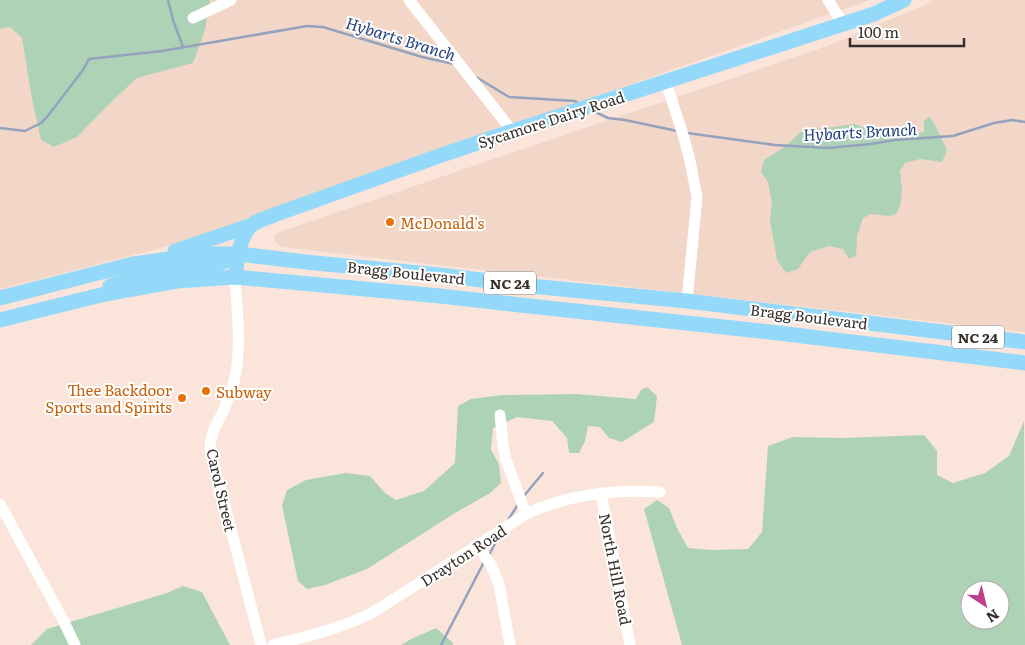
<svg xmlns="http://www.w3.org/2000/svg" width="1025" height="645" font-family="Literata,serif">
  <rect width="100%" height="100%" fill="#fbe5da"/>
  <!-- built -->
  <g fill="#f2d6c8">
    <path d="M210,0h660l-693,244 -177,45v-260l10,-2 12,11 9,56 77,11 29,-27 56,-15 12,-33z"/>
    <path d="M931,0h94v332l-744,-85 -6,-5 -1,-7 11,-5 542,-184 98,-41z"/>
  </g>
  <!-- green -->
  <g fill="#aed2b6" fill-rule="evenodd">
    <path d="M0,0h210l-5,30 -12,33 -56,15 -29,27 -31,32 -23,10 -13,-7 -10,-46 -9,-56 -12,-11 -10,2z"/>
    <path d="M929,117l4,4 14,29 -5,12 -22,-3 -15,4 -5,8 2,20 -1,12 -5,11 -6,2 -19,-2 -8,4 -6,18 -1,20 -7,3 -6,-10 -14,-3 -19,6 -12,17 -12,4 -9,-13 -7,-40 2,-17 -4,-21 -7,-10 3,-12 22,-14 16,-15 53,-7 22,9 19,5 28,-6v-11z"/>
    <path d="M647,387l10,9 -3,26 -32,20 -13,-4 -9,-11 -12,-1 -3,15 -6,12h-10l-2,-15 -15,-17 -35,-4 -24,11 -2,22 8,14 2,19 -11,10 -35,20 -88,56 -42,16 -18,4 -9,-8 -16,-76 5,-15 19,-10 40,-7 24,3 15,17 11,7 28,-9 31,-28 3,-57 13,-7 32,-4 73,-1 60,5 5,-9z"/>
    <path d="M1024,421l1,224h-343l-38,-136 13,-9 12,8 8,20 11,20 25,2 35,-1 14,-17 6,-86 25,-9 50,1 81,-3 13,16v24l16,8 32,-10 24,-17zM970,590h30v30h-30z"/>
    <path d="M183,586l19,6 28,53h-199l16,-16 120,-36z"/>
    <path d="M436,628l17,15v2h-52l10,-6z"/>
  </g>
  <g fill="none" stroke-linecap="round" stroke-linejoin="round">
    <!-- stream -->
    <g stroke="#94a2bd" stroke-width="2.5">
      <path d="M168,0l5,20 10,27"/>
      <path d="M476,77l33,20 66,4 4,3"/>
      <path d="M593,111l15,7 17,2 52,11"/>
      <path d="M0,128l25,3 16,-8 6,-6 36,-47 6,-11 73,-8 145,-25 16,1 99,30 32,7"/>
      <path d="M687,133l88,12 53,3 43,-4 24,-4 58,-4 41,-13 18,-3 13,2"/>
      <path d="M523,497l20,-24"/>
      <path d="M508,520l11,-17"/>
      <path d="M489,555l9,-17"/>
      <path d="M441,645l43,-83"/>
    </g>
    <!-- minor -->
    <g stroke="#fff" stroke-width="11">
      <path d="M409,0l104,132"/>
      <path d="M828,0l15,24"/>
      <path d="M193,18l38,-18"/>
      <path d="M666,82l18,56 6,23 7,36 -10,104"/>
      <path d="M235,277c2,35 7,72 -1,105 -3,10 -7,20 -11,30 -7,13 -12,20 -13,36l51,197"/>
      <path d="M500,415l3,30 3,15 20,54"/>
      <path d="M601,493l29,152"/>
      <path d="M0,504l63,116 12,25"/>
      <path d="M477,545l14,20 8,19 11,61"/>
      <path d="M273,645c36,-9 71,-17 104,-35l149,-96c43,-20 88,-25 134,-22"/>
    </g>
    <!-- major -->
    <g stroke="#94d9fa" stroke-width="15">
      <path d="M175,251l77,-26"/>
      <path d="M235,277c2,-15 4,-42 17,-52 6,-5 16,-7 22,-10l165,-59 77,-26 358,-116 30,-14"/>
      <path d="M110,286l39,-13 28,-4 30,-3 14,-3 14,-7"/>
      <path d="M0,298l133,-34 71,-10h34l77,9 125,12 90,11 157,15 338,41"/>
      <path d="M0,320l105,-26 72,-13 58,-4 205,19 89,10 241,26 255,31"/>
    </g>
  </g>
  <!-- markers -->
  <g fill="#e8710a" stroke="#fff" stroke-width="2">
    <circle cx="390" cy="222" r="5"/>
    <circle cx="206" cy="391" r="5"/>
    <circle cx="182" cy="398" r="5"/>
  </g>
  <g text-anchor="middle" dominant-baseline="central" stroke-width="4" stroke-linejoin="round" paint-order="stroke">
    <!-- shield labels -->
    <g fill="#fff" stroke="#726d6a" stroke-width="1">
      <rect x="484" y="271.5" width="52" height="23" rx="4"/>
      <rect x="952" y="325.5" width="52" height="23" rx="4"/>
    </g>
    <g font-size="14" font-weight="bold" fill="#362e2a">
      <text x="510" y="283">NC 24</text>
      <text x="978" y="337">NC 24</text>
    </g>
    <!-- street labels -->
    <g font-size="15" fill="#362e2a" stroke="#fff">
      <text transform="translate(551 119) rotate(-18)">Sycamore Dairy Road</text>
      <text transform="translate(406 272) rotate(6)">Bragg Boulevard</text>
      <text transform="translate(809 316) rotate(7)">Bragg Boulevard</text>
      <text transform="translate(222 490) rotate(77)">Carol Street</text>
      <text transform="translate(463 555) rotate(-33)">Drayton Road</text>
      <text transform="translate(616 569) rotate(79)">North Hill Road</text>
    </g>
    <!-- food labels -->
    <g font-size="15" fill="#c56008" stroke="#fff" text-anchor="start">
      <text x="400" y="222">McDonald's</text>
      <text x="172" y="389" text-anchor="end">Thee Backdoor<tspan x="172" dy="17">Sports and Spirits</tspan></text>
      <text x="216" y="391">Subway</text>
    </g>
    <!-- water labels -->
    <g font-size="16" font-style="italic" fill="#1f3e7a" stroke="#fff">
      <text transform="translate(401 38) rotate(17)">Hybarts Branch</text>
      <text transform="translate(860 131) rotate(-3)">Hybarts Branch</text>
    </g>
  </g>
  <!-- north arrow -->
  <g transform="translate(985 605) rotate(145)"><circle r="24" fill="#ffffff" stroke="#afabaa"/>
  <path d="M0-4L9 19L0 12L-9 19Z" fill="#bc3e8c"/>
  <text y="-8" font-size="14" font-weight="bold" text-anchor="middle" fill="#362e2a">N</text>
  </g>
  <!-- scale -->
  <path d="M850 38v8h114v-8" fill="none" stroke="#362e2a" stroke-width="2.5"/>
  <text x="858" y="38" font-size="15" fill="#362e2a" stroke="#ffffff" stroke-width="4" paint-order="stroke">100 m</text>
</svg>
